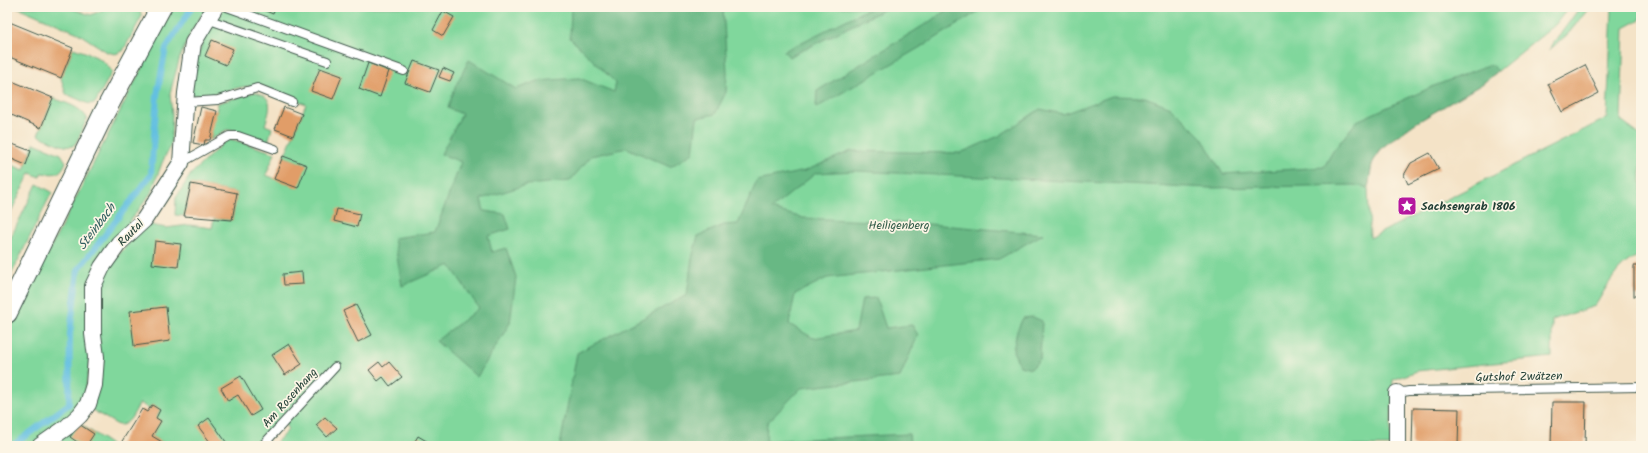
<svg xmlns="http://www.w3.org/2000/svg" width="1648" height="453" font-family="Kalam,sans-serif">
  <rect width="100%" height="100%" fill="#fcf5e5"/>
  <filter id="ink" filterUnits="userSpaceOnUse"><feTurbulence type="fractalNoise" baseFrequency=".025" numOctaves="2"/><feDisplacementMap in="SourceGraphic" scale="8" xChannelSelector="R" yChannelSelector="G"/><feConvolveMatrix kernelMatrix="1 2 1 2 8 2 1 2 1" color-interpolation-filters="sRGB"/></filter>
  <filter id="wash" filterUnits="userSpaceOnUse"><feTurbulence type="fractalNoise" baseFrequency=".012" numOctaves="4" result="noise"/><feDisplacementMap in="SourceGraphic" scale="16" xChannelSelector="R" yChannelSelector="G"/><feGaussianBlur stdDeviation="0.9" result="paint"/><feColorMatrix in="noise" values="0 0 0 0 0 0 0 0 0 0 0 0 0 0 0 0 0 1.4 0 .05"/><feComposite in="paint" operator="in"/></filter>
  <g filter="url(#wash)">
    <rect width="100%" height="100%" fill="#f4e3c7"/>
    <!-- green -->
    <g fill="#80d79c" stroke="#508a68">
      <path d="M17,7h50l24,8 13,-6 2,-2h32l4,9 -19,35 -8,3 -8,-2 -29,-19z"/>
      <path d="M174,7h33l-16,25 -11,25 -10,36 2,22 -1,29 -9,19 -11,30 -55,74 -5,90 -7,40 -9,15 -41,34h-27v-112l156,-308z"/>
      <path d="M224,7h1345l-14,18 -73,59 -68,40 -34,25 -8,15 -4,24 2,50 237,-120 5,-109 -4,-2h33v12l-17,9 -3,93 20,15v119c-23,7 -34,32 -46,51l-43,14v37l-135,14 -24,9 -3,66h-1117l15,-16 -5,-10 -24,26h-99l2,-4 -10,-6 9,-15 -5,-3 4,-8 -8,-5 -3,4 -9,-6c-6,9 -10,23 -22,22l-26,-15 6,-123 7,-17 41,-46 20,4 23,-3 23,3 2,-9 18,1 5,-27 -46,-9 -7,32 -9,-1 1,-17 15,-24 32,-31 6,-3h5l41,13 -9,22 31,13 9,-23 -23,-9 5,-8 18,-44 -47,-19 -17,2 -33,8h-19l6,-35 10,-26z"/>
      <path d="M1580,7h10l-22,27 -20,17z"/>
      <path d="M73,48c14,5 31,9 39,24l-17,31 -6,1 -23,-10 -5,-16z"/>
      <path d="M255,92c20,5 15,18 10,33l7,3 -4,14 -34,-12h-8l-16,10 8,-37z"/>
      <path d="M53,98c12,5 27,8 34,20 -3,7 -8,22 -13,27 -6,6 -29,-7 -36,-10z"/>
      <path d="M34,143l27,11 5,8c-6,14 -11,12 -25,11l-1,4 -10,-4 -23,47v-57l17,7z"/>
      <path d="M37,184l15,8 -45,91v-38z"/>
      <path d="M79,423l34,23h-65z"/>
    </g>
    <!-- forest -->
    <g fill="#68b884" stroke="#447a5c">
      <path d="M571,7h152l4,65 -1,20 -11,22 -18,4 -4,35 -23,14 -43,-19 -36,8 -21,25 -44,4 -45,14 3,12 21,3 5,15 -22,7 4,16 14,-4 10,29 -6,46 -33,54 -41,-36 43,-33 -29,-43 -48,21 -8,-48 41,-6 26,-70 -20,-8 21,-40 -14,-6 8,-23 13,-25 47,29 22,-8 41,-3 35,14 2,-9 -46,-45z"/>
      <path d="M872,7h17l-100,50 -5,-6z"/>
      <path d="M951,7h34l-49,31 -120,70 1,-17 112,-69z"/>
      <path d="M1491,64l7,7 -16,13 -68,40 -34,25 -8,15 -4,24 -14,-3 -144,3 -355,-17 -39,2 -45,36 32,9 114,5 126,11 -44,25 -172,19 -32,16 -6,30 24,14 43,-7 6,-32 14,-1 10,30 26,-3 6,10 -18,42 -99,11 -34,35 -1,18 143,-7 1,10 -14,2h-336l17,-93 110,-58 5,-37 6,-22 26,-11 14,-1 19,-43 48,-10 46,-20 109,2 39,-17 41,-27 23,5 49,-18 33,1 26,10 31,31 21,36 101,-7 9,-16 24,-30 77,-35z"/>
      <path d="M1033,317l9,4 -2,39 -9,9 -11,-3 -7,-15 4,-20 6,-13z"/>
    </g>
    <g fill="none" stroke-linecap="round" stroke-linejoin="round">
      <!-- stream -->
      <path stroke="#63c0e1" stroke-width="6" d="M12,446l57,-42 1,-71 8,-63 73,-95 6,-80 9,-47 26,-41"/>
    </g>
    <g id="blocks">
      <!-- building -->
      <g fill="#e19d68">
        <path d="M256,7h20l-3,7z"/>
        <path d="M443,11l11,6 -11,19 -10,-6z"/>
        <path d="M7,21l66,27 -12,30 -54,-22z"/>
        <path d="M212,40l21,9 -7,16 -21,-9z"/>
        <path d="M414,61l25,9 -9,22 -25,-9z"/>
        <path d="M368,63l21,8 -9,26 -21,-8z"/>
        <path d="M1585,65l14,28 -37,19 -14,-28z"/>
        <path d="M320,68l22,8 -9,23 -22,-8z"/>
        <path d="M443,68l11,5 -4,8 -11,-4z"/>
        <path d="M7,79l46,19 -12,30 -34,-15z"/>
        <path d="M201,107l16,4 -7,29h-5l-1,5 -11,-2z"/>
        <path d="M284,107l18,7 -9,22 -18,-7z"/>
        <path d="M7,142l24,9 -5,14 -19,-8z"/>
        <path d="M1430,153l9,16 -31,15 -4,-9 7,-12z"/>
        <path d="M283,156l24,9 -9,23 -24,-9z"/>
        <path d="M191,184l46,9 -5,27 -48,-4z"/>
        <path d="M337,209l23,5 -3,13 -23,-6z"/>
        <path d="M155,241l26,3 -3,23 -26,-3z"/>
        <rect x="1634" y="266" width="7" height="30"/>
        <path d="M302,272l1,12 -19,1 -1,-11z"/>
        <path d="M356,305l16,30 -14,7 -15,-31z"/>
        <path d="M166,307l4,34 -36,5 -4,-35z"/>
        <path d="M289,344l13,20 -17,11 -13,-20z"/>
        <path d="M379,362l4,5 6,-5 13,15 -12,9 -7,-9 -5,4 -9,-11z"/>
        <path d="M241,376l20,34 -10,6 -13,-21 -10,6 -7,-13z"/>
        <path d="M1552,402h34l-1,44h-34z"/>
        <path d="M152,405l8,5 -4,8 5,3 -9,15 10,6 -2,4h-41l23,-37 5,3z"/>
        <path d="M1413,408l46,1 -1,37h-46z"/>
        <path d="M325,417l12,11 -10,9 -11,-12z"/>
        <path d="M209,418l20,28h-16l-15,-20z"/>
        <path d="M79,424l15,10 -8,12h-3l-13,-9z"/>
        <path d="M418,436l17,10h-23z"/>
      </g>
    </g>
  </g>
  <g filter="url(#ink)">
    <use href="#blocks" fill-opacity="0" stroke="#3f564a" stroke-width="1"/>
    <g fill="none" stroke-linecap="round" stroke-linejoin="round">
      <defs>
        <g id="service">
          <path d="M227,7l177,64"/>
          <path d="M207,19l120,42"/>
          <path d="M186,102l32,-2 39,-12 35,14"/>
          <path d="M181,163l48,-27h9l37,13"/>
          <path d="M1397,393l12,-2 232,-4"/>
          <path d="M262,446l73,-79"/>
        </g>
        <g id="minor">
          <path d="M40,446l27,-19 13,-12 8,-11 6,-19 2,-28 -3,-23v-48l9,-19 17,-24 25,-23 37,-57 5,-70 7,-50 22,-36"/>
          <path d="M1397,446v-53"/>
        </g>
        <path id="tertiary" d="M7,313l96,-198 58,-108"/>
      </defs>
      <!-- service casing -->
      <use href="#service" stroke="#3f564a" stroke-width="10"/>
      <!-- minor casing -->
      <use href="#minor" stroke="#3f564a" stroke-width="18"/>
      <!-- tertiary casing -->
      <use href="#tertiary" stroke="#3f564a" stroke-width="22"/>
      <!-- service -->
      <use href="#service" stroke="#fff" stroke-width="8"/>
      <!-- minor -->
      <use href="#minor" stroke="#fff" stroke-width="16"/>
      <!-- tertiary -->
      <use href="#tertiary" stroke="#fff" stroke-width="20"/>
    </g>
  </g>
  <!-- icons -->
  <defs>
    <symbol id="sight-square" viewBox="-11 -11 22 22"><rect x="-9" y="-9" width="18" height="18" rx="4" fill="#b5179e" stroke="#fcf5e5"/><path d="M0-6L1.8-2.2L6-1.7L2.9 1.2L3.7 5.4L0 3.3L-3.7 5.4L-2.9 1.2L-6-1.7L-1.8-2.2Z" fill="#fff"/></symbol>
  </defs>
  <g fill-rule="evenodd">
    <use href="#sight-square" x="1396" y="195" width="22" height="22"/>
  </g>
  <g text-anchor="middle" dominant-baseline="central" stroke-width="3.5" stroke-linejoin="round" paint-order="stroke">
    <!-- poi labels -->
    <g font-size="12" font-weight="bold" fill="#1f3d34" stroke="#fcf5e5" text-anchor="start">
      <text x="1421" y="206">Sachsengrab 1806</text>
    </g>
    <!-- park labels -->
    <g font-size="12" fill="#325c49" stroke="#fcf5e5">
      <text x="899" y="225">Heiligenberg</text>
    </g>
    <!-- street labels -->
    <g font-size="12" fill="#1f3d34" stroke="#fcf5e5">
      <text transform="translate(131 233) rotate(-46)">Rautal</text>
      <text transform="translate(1519 377) rotate(-1)">Gutshof Zwätzen</text>
      <text transform="translate(290 398) rotate(-48)">Am Rosenhang</text>
    </g>
    <!-- water labels -->
    <g font-size="13" font-style="italic" fill="#305e5f" stroke="#fcf5e5">
      <text transform="translate(97 227) rotate(-53)">Steinbach</text>
    </g>
  </g>
  <!-- margin -->
  <rect width="1648" height="453" fill="none" stroke="#fcf5e5" stroke-width="24"/>
</svg>
